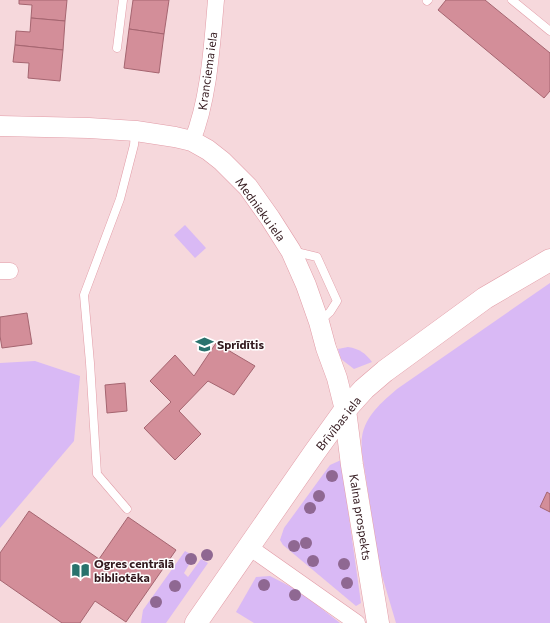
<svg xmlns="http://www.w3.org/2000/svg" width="550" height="623" font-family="Commissioner,sans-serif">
  <rect width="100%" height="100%" fill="#f6d8dc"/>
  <!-- green -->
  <g fill="#d9b9f5">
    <path d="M185,225l21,23 -11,10 -21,-23z"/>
    <path d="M550,283v340h-154l-16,-54 -18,-116c0,-5 -1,-11 0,-16 3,-21 20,-35 35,-48z"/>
    <path d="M348,347c12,2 17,6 24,15l-18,7 -13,-10 -3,-10z"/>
    <path d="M35,361l45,15 -6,65 -74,87v-165z"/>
    <path d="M341,460l20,143 -5,3 -73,-61 -3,-5 4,-12 46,-63z"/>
    <path d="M185,551l9,5 -10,17 4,4 13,-18 7,4 -42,60h-25l2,-13z"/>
    <path d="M270,576l29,15 41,32h-86l-18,-11 20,-35z"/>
  </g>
  <!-- building -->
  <g fill="#d38e99" stroke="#a56570">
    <path d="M19,0h48l-2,21 -34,-3 1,-13 -13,-1z"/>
    <path d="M133,0h36l-5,34 -35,-5z"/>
    <path d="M446,0h39l65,53v38l-6,7 -106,-88z"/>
    <path d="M31,18l34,3 -2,29 -48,-5 1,-14 14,1z"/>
    <path d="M129,29l35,5 -5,39 -35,-5z"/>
    <path d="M15,45l48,5 -3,31 -32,-3 1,-15 -16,-1z"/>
    <path d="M27,313l5,31 -30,4 -2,-12v-19z"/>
    <path d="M216,343l39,23 -21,29 -26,-14 -29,30 22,23 -26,26 -31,-32 27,-26 -21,-21 25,-26 19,21z"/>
    <path d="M125,383l2,28 -20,2 -2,-28z"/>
    <path d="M547,492l3,2v18l-10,-5z"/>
    <path d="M29,511l70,48 29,-42 48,33 -50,72 -31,-21 -15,22h-18l-62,-43v-27z"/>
  </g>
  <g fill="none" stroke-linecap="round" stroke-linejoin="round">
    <defs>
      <g id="service">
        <path d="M512,0l38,31"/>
        <path d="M427,1l1,-1"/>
        <path d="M117,48l6,-48"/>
        <path d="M292,251l25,6 20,44 -7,11 -10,9"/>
        <path d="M127,509l-30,-35 -7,-111 -6,-68 36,-96 14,-54 1,-13"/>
      </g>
      <g id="minor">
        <path d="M192,141c17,-41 20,-96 24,-141"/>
        <path d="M0,271h10"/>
        <path d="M249,547l108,76"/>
      </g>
      <path id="tertiary" d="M0,126l89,2 47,3 39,6 17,4 16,9 14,11 26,26 22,31 21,33 15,34 13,37 7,26 11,30 8,32"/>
      <g id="secondary">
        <path d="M345,410l7,55 26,158"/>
        <path d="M196,623l118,-170 31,-43 19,-21 21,-18 100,-73 65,-38"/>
      </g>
    </defs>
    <!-- service casing -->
    <use href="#service" stroke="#e29ca7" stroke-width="9"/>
    <!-- minor casing -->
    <use href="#minor" stroke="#e29ca7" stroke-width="17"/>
    <!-- tertiary casing -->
    <use href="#tertiary" stroke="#e29ca7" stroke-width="21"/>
    <!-- secondary casing -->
    <use href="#secondary" stroke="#e29ca7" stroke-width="23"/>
    <!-- service -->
    <use href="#service" stroke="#fff" stroke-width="8"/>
    <!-- minor -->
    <use href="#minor" stroke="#fff" stroke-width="16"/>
    <!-- tertiary -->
    <use href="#tertiary" stroke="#fff" stroke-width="20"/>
    <!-- secondary -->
    <use href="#secondary" stroke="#fff" stroke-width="22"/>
  </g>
  <!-- trees -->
  <g fill="#8f6892">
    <circle cx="332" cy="476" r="6"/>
    <circle cx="319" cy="496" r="6"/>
    <circle cx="310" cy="508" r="6"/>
    <circle cx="306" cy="543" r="6"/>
    <circle cx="294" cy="546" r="6"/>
    <circle cx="207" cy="555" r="6"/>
    <circle cx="191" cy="559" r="6"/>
    <circle cx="313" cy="561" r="6"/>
    <circle cx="344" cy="564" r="6"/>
    <circle cx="347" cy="583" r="6"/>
    <circle cx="264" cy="585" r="6"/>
    <circle cx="175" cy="586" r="6"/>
    <circle cx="295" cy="595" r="6"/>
    <circle cx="156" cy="602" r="6"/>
  </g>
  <!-- icons -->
  <defs>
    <symbol id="school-bare" viewBox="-9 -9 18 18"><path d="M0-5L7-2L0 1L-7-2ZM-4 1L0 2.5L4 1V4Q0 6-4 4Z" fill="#29726d" stroke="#fff" stroke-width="2.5" paint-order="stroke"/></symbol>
    <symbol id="library-bare" viewBox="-9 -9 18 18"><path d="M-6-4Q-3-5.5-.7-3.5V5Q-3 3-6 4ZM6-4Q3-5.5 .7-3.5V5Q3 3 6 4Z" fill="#29726d" stroke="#fff" stroke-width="2.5" paint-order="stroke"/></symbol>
  </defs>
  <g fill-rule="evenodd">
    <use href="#school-bare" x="192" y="332" width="25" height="25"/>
    <use href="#library-bare" x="68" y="558" width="25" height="25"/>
  </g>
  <g text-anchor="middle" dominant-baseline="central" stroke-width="3" stroke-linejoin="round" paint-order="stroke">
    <!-- street labels -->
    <g font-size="12" fill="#33191e" stroke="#fff">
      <text transform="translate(207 71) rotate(-82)">Kranciema iela</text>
      <text transform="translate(261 209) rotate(54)">Mednieku iela</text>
      <text transform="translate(338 423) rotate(-52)">Brīvības iela</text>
      <text transform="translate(361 517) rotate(81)">Kalna prospekts</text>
    </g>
    <!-- poi labels -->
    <g font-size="12" font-weight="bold" fill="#33191e" stroke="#fff" text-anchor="start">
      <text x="217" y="344">Sprīdītis</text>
      <text x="94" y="563">Ogres centrālā<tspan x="94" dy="14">bibliotēka</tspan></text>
    </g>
  </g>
</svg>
